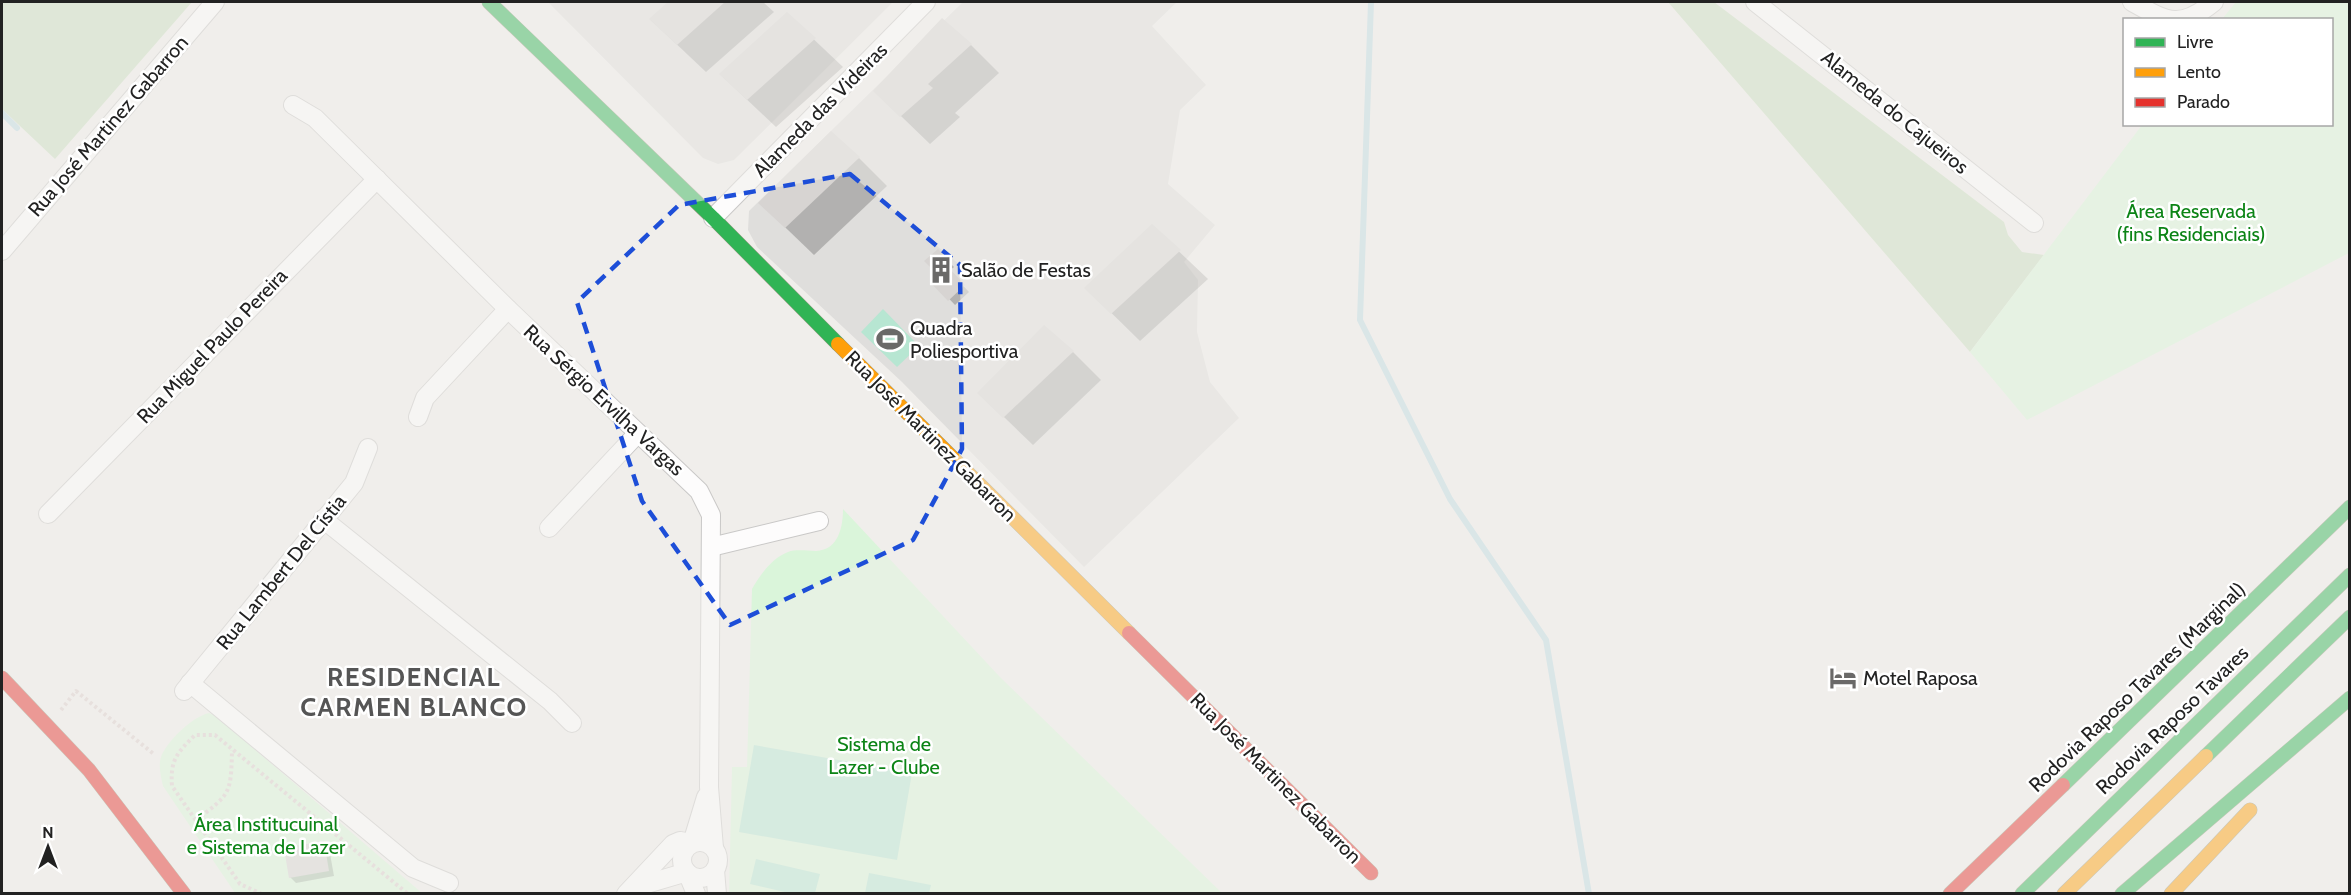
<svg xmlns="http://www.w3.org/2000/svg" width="2351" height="895" font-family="Cabin,sans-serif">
  <rect width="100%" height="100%" fill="#f0eeeb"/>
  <!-- residential -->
  <g fill="#dfdedc">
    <path d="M548,2h345l-159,158 -16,4 -15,-6z"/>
    <path d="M963,2h214l-25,24 54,59 -26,25 -12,74 47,41 -31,37 14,18 -1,52 13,50 29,36 -155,149 -182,-185 -145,-135 -9,-17 1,-19z"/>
  </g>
  <!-- forest -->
  <g fill="#cbdec1">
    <path d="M2,2h190l-137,157 -53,-50z"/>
    <path d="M1668,2h46l290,220 4,13 14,17 22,3 -74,97z"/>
  </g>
  <!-- park -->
  <g fill="#daf5da">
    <path d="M2236,2h113v251l-322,167 -57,-68 172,-227 190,-1v-104l-110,-1z"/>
    <path d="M843,509l157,168 222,216 -493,1 3,-127h15l5,-178c8,-14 20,-31 36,-37 8,-3 19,-1 28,-1 23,-1 27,-25 27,-42z"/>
    <path d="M209,713l7,3 206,177h-187l-72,-107c-2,-9 -5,-20 -2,-29 5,-15 32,-41 48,-44z"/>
  </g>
  <!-- pitch -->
  <g fill="#b7e6d2">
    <path d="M883,309l36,37 -22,21 -36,-35z"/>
    <path d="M754,745l158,28 -15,87 -158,-28z"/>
    <path d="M756,859l64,15 -5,19h-26l-39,-9z"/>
    <path d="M869,873l62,12 -2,8h-64z"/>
  </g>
  <!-- shadow -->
  <g fill="#0003">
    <path d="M671,2h92l11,10 -68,60 -55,-52z"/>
    <path d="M787,14l56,53 -67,60 -55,-52z"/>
    <path d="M971,45l28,28 -44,40 5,4 -30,27 -55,-53z"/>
    <path d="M859,158l28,28 -73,69 -54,-52z"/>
    <path d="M1152,226l56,53 -68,62 -54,-53z"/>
    <path d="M938,251l16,16 -5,4 20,21 -14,13 -22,-23 7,-7 -14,-14z"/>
    <path d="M1073,352l28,28 -68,65 -54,-52z"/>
    <path d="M323,842l6,6 5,28 -38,7 -6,-6z"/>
  </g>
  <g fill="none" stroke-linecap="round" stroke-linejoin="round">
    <!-- stream -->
    <g stroke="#bfdbe3" stroke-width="6">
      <path d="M1371,2l-11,318 90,179 96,141 43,254"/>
      <path d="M2,113l15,15"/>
    </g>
  </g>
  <!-- building -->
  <g fill="#d7d4d2">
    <path d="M668,2h57l-48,43 -28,-26z"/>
    <path d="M787,12l29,26 -69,62 -28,-26z"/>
    <path d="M942,18l30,26 -44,40 5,4 -33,29 -27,-26z"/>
    <path d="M831,131l29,26 -75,71 -27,-25z"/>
    <path d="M1152,224l29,26 -70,64 -27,-26z"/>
    <path d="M938,249l11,11 -13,13 -12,-12z"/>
    <path d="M947,266l18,19 -17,16 -18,-19z"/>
    <path d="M1044,325l30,26 -71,67 -26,-25z"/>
    <path d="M324,841l5,30 -40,7 -5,-30z"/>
  </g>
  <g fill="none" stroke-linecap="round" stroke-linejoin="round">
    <defs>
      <g id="street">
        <path d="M1755,2l279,221"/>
        <path d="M2132,2c36,20 47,28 82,0"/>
        <path d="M293,105l22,13 193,191 191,182 12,24 -2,272 5,61"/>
        <path d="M713,218l213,-216"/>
        <path d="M2,251l213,-249"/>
        <path d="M418,417l7,-19 83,-89"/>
        <path d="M48,514l329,-335"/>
        <path d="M323,519l227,182 22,22"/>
        <path d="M549,528l89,-95"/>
        <path d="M711,547l108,-26"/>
        <path d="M190,683l223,185 36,15"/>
        <path d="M184,691l170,-208 14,-35"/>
        <circle cx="700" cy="860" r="18"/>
        <path d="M715,870l2,24"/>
        <path d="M633,888l54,-16 9,22"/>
        <path d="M626,894l47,-50 7,-3 12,2 14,-46"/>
      </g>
      <g id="fast">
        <path d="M489,2l224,216 125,126"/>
        <path d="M2206,756l144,-139"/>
        <path d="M2063,785l287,-278"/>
        <path d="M2022,894l328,-319"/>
        <path d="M2122,894l228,-196"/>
      </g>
      <g id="slow">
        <path d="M838,344l291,289"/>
        <path d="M2064,894l142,-138"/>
        <path d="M2171,894l79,-84"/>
      </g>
      <g id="jam">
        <path d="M1129,633l242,240"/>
        <path d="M2,678l87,92 95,124"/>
        <path d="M1950,894l113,-109"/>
      </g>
    </defs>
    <!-- street casing -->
    <use href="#street" stroke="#c9c8c7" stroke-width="20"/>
    <!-- fast casing -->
    <use href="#fast" stroke="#999a82" stroke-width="15"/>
    <!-- slow casing -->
    <use href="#slow" stroke="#999a82" stroke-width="15"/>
    <!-- jam casing -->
    <use href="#jam" stroke="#999a82" stroke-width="15"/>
    <!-- path -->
    <g stroke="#dccecd" stroke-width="4" stroke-dasharray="3 3" stroke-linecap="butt">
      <path d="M61,710l15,-19 79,64"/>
      <path d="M196,820c34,-26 35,-25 36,-70"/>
      <path d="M217,853l12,-12"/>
      <path d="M262,894l-22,-10 -68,-98c-2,-26 5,-33 23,-51h20l193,159"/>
    </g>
    <!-- street -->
    <use href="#street" stroke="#fdfcfc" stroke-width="18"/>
    <!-- fast -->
    <use href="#fast" stroke="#30b455" stroke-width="14"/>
    <!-- slow -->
    <use href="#slow" stroke="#ff9f0a" stroke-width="14"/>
    <!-- jam -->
    <use href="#jam" stroke="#e5322d" stroke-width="14"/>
  </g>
  <!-- marked area -->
  <path d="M0 0H2351V895H0ZM850,174l110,91 2,184 -49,91 -183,85 -88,-124 -65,-199 102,-97z" fill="#f0eeeb" fill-opacity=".55" fill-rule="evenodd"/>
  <path fill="none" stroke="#1d4ed8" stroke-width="4.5" stroke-dasharray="12 8" stroke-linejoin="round" d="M850,174l110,91 2,184 -49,91 -183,85 -88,-124 -65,-199 102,-97z"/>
  <!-- icons -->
  <defs>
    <symbol id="building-bare" viewBox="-9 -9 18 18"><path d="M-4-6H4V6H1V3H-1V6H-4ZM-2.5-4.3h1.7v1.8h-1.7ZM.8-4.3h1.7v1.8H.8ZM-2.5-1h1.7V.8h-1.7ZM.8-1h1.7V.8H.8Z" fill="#6a6968" stroke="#fff" stroke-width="2.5" paint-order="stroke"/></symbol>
    <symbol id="stadium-bare" viewBox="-9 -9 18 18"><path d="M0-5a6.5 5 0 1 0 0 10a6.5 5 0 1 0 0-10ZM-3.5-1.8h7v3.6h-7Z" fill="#6a6968" stroke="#fff" stroke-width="2.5" paint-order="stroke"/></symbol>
    <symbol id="hotel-bare" viewBox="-9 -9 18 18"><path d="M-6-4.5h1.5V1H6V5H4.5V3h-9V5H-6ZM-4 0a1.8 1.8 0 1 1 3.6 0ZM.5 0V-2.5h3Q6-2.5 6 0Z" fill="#6a6968" stroke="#fff" stroke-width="2.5" paint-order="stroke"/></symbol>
  </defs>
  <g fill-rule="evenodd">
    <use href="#building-bare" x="922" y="251" width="38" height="38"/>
    <use href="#stadium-bare" x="871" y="320" width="38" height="38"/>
    <use href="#hotel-bare" x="1824" y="659" width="38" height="38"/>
  </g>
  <g text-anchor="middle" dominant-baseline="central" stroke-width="5" stroke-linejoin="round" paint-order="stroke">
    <!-- street labels -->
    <g font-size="20" fill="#222" stroke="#fff">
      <text transform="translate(820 110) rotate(-45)">Alameda das Videiras</text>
      <text transform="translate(1895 112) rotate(39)">Alameda do Cajueiros</text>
      <text transform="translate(108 126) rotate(-49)">Rua José Martinez Gabarron</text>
      <text transform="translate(212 346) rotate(-46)">Rua Miguel Paulo Pereira</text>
      <text transform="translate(604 400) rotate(43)">Rua Sérgio Ervilha Vargas</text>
      <text transform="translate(931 436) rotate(45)">Rua José Martinez Gabarron</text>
      <text transform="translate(281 572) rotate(-51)">Rua Lambert Del Cístia</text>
      <text transform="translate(2137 687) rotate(-44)">Rodovia Raposo Tavares (Marginal)</text>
      <text transform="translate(2172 720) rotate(-44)">Rodovia Raposo Tavares</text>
      <text transform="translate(1276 778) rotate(45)">Rua José Martinez Gabarron</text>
    </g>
    <!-- park labels -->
    <g font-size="20" fill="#0c8416" stroke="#fff">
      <text x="2191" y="211">Área Reservada<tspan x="2191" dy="23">(fins Residenciais)</tspan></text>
      <text x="884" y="744">Sistema de<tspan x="884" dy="23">Lazer - Clube</tspan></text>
      <text x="266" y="824">Área Institucuinal<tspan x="266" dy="23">e Sistema de Lazer</tspan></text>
    </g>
    <!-- poi labels -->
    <g font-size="20" fill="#222" stroke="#fff" text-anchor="start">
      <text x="961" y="270">Salão de Festas</text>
      <text x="910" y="328">Quadra<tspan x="910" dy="23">Poliesportiva</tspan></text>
      <text x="1863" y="678">Motel Raposa</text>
    </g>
    <!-- district labels -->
    <g font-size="26" font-weight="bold" letter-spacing="1.5" fill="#555" stroke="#fff">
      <text x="414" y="677">RESIDENCIAL<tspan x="414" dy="30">CARMEN BLANCO</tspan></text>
    </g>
  </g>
  <!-- border -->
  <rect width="2351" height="895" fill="none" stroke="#222222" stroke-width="6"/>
  <!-- legend -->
  <rect x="2123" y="18" width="210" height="108" fill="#ffffff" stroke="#a7a7a7" stroke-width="1.5"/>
  <rect x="2135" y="38" width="30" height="9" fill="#30b455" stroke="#a7a7a7" stroke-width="1.5"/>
  <text x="2177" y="48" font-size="18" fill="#222222">Livre</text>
  <rect x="2135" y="68" width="30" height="9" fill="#ff9f0a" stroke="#a7a7a7" stroke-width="1.5"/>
  <text x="2177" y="78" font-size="18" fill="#222222">Lento</text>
  <rect x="2135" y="98" width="30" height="9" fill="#e5322d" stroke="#a7a7a7" stroke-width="1.5"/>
  <text x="2177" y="108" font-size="18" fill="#222222">Parado</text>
  <!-- north arrow -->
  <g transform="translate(48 847)" stroke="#ffffff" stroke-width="4.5" paint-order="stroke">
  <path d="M0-4.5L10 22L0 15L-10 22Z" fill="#222222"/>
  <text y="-9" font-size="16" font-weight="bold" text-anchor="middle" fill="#222222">N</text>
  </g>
</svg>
